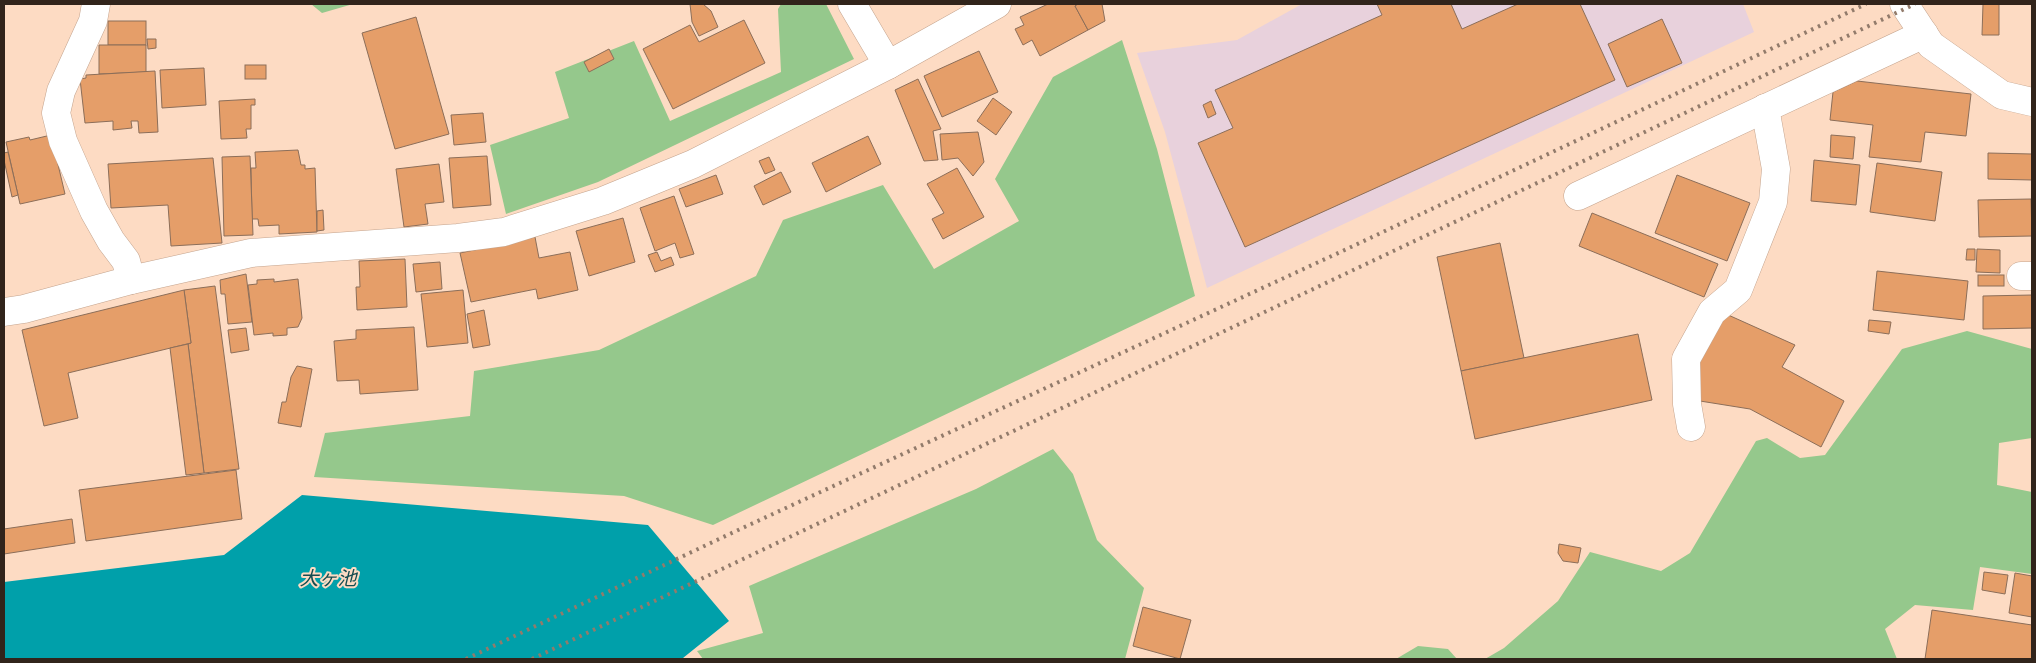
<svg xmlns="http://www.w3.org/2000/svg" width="2036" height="663" font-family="'Alegreya Sans','Noto Sans JP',sans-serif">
  <rect width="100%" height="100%" fill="#fddbc3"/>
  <!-- industrial -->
  <path fill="#e8d1dc" d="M1302,4h441l11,28 -547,256 -42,-156 -28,-79 100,-13z"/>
  <!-- green -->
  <g fill="#95c88c">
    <path d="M311,4h42l-31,9z"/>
    <path d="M781,4h45l28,55 -256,123 -92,32 -16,-69 79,-27 -14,-46 79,-31 36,80 111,-49 -3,-63z"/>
    <path d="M1122,40l35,109 38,147 -482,229 -89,-29 -310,-19 11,-44 145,-17 4,-45 125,-21 157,-74 27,-56 100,-35 51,84 85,-48 -24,-42 58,-102z"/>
    <path d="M1967,331l65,18v89l-33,5 -2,42 35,7v82l-52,-7 -7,43 -58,-5 -30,24 12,30h-412l19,-11 54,-47 32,-49 71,19 29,-18 66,-112 11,-3 33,20 25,-3 77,-106z"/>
    <path d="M1053,449l20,25 24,66 47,48 -19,71h-422l-6,-8 66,-18 -14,-47 227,-97z"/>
    <path d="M1418,646l30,3 9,10h-61z"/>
  </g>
  <!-- water -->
  <path fill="#00a0aa" d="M302,495l346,30 81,96 -46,37v1h-679v-77l220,-27z"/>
  <!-- building -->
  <g fill="#e59e69" stroke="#8c6e59">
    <path d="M690,4h13l8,7 7,16 -19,9 -7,-14z"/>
    <path d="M1048,4h30l-3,2 13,24 -48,26 -8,-16 -9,5 -8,-16 9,-4 -4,-8z"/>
    <path d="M1078,4h24l3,17 -17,9 -13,-24z"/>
    <path d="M1377,4h74l11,25 56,-25h62l35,76 -370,167 -47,-104 35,-15 -18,-38 167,-75z"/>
    <path d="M1983,4h16v31h-17z"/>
    <path d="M416,17l33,117 -54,15 -33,-116z"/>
    <path d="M1662,19l20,44 -55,24 -19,-43z"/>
    <path d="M744,20l21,43 -92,46 -30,-60 47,-24 9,17z"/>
    <rect x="108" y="21" width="38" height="24"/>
    <path d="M147,39h9v9l-8,1z"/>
    <path d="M99,45h47v27l-47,2z"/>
    <path d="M609,49l5,10 -25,13 -5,-10z"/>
    <path d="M979,51l19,41 -56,25 -18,-41z"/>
    <rect x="245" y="65" width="21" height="14"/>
    <path d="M204,68l2,37 -44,3 -2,-38z"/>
    <path d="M155,71l3,61 -19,1 -1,-12h-7l1,7 -19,2v-9l-28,2 -5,-44 6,-1v-3z"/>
    <path d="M918,79l23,50 -8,2 5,29 -14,1 -29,-71z"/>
    <path d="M1857,81l114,13 -5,42 -41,-4 -4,30 -52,-5 4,-32 -43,-5 3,-28z"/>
    <path d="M993,98l19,14 -16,23 -19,-14z"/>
    <path d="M255,99v6h-4v24h-5l1,9 -26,1 -2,-38z"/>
    <path d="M1211,101l5,13 -8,4 -5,-13z"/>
    <path d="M483,113l3,29 -32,3 -3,-30z"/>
    <path d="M978,132l6,30 -11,14 -15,-18 -16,2 -2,-26z"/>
    <path d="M51,135l14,59 -45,10 -14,-62 23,-5 1,3z"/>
    <path d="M1831,135l24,2 -2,22 -23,-2z"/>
    <path d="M868,136l13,28 -55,28 -14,-29z"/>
    <path d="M298,150l3,15h4v4l10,-1 2,64 -38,2v-9l-20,1 -1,-7h-6l-1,-51h5l-1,-16z"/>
    <path d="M8,152l10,43 -6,2 -8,-37v-7z"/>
    <path d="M1988,153l44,1v26l-44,-1z"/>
    <path d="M250,156l3,79 -29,1 -2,-79z"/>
    <path d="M487,156l4,49 -38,3 -4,-50z"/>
    <path d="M769,157l6,13 -10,4 -6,-13z"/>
    <path d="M213,158l9,85 -51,3 -3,-41 -57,3 -3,-44z"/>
    <path d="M1814,160l46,5 -4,40 -45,-4z"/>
    <path d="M1877,163l65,9 -7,49 -65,-9z"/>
    <path d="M439,164l5,38 -19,2 3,20 -24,3 -8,-58z"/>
    <path d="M957,168l27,49 -41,22 -11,-20 12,-6 -17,-29z"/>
    <path d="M781,172l10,20 -28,13 -9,-19z"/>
    <path d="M716,175l7,19 -37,13 -7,-18z"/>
    <path d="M1677,175l73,28 -23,58 -72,-28z"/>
    <path d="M674,196l20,58 -14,4 -5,-15 -20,8 -15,-43z"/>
    <path d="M2031,199l1,37 -53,1 -1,-37z"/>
    <path d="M323,210l1,20 -7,1v-20z"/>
    <path d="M1592,213l126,51 -14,33 -125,-51z"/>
    <path d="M623,218l12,44 -46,14 -13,-45z"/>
    <path d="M535,237l4,21 31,-6 8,38 -40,9 -2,-10 -65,13 -11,-49z"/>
    <path d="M1500,243l24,115 -63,13 -24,-114z"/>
    <path d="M1967,249h8v11h-9z"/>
    <path d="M1977,249l23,1v23l-24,-1z"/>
    <path d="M657,252l4,9 10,-4 3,8 -19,7 -7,-17z"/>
    <path d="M405,259l2,48 -50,3 -1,-23h4l-1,-26z"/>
    <path d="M440,262l2,27 -26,3 -3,-28z"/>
    <path d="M1877,271l91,10 -4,39 -91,-10z"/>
    <path d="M246,274l6,48 -24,2 -3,-30h-4l-1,-14z"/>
    <rect x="1978" y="275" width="26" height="11"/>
    <path d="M274,279v3l24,-3 4,39 -4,9 -11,1v7l-14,1v-3l-19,2 -6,-50 9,-1v-4z"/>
    <path d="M215,286l24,183 -35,4 -16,-129 3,-1 -7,-53z"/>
    <path d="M184,290l7,53 -123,30 10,45 -34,8 -22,-96z"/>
    <path d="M463,290l5,53 -41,4 -6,-53z"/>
    <path d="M2032,295v33l-49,1v-33z"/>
    <path d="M484,310l6,35 -17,3 -6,-34z"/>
    <path d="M1726,314l69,31 -13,22 62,34 -23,46 -71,-38 -50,-8 -5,-39z"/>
    <path d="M1869,320l22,2 -2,12 -21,-3z"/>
    <path d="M414,327l4,63 -58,4 -1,-14 -22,1 -3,-40 22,-2v-9z"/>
    <path d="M246,328l3,22 -18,3 -3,-23z"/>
    <path d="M1638,334l14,66 -177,39 -14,-68z"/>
    <path d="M188,344l16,129 -18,2 -16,-127z"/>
    <path d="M297,366l15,3 -11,58 -23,-4 4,-21h4l5,-25z"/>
    <path d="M236,470l6,49 -156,22 -7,-51z"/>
    <path d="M72,519l3,24 -71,11v-25z"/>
    <path d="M1559,544l22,4 -3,15 -15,-2 -5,-8z"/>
    <path d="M1984,572l24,3 -3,19 -23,-4z"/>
    <path d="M2015,573l17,3v41l-23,-4z"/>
    <path d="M1143,607l48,13 -11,39 -47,-13z"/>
    <path d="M1932,610l100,15v34h-107z"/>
  </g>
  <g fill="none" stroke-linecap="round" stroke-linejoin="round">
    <defs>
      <g id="minor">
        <path d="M96,4l-3,17 -32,70 -5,22 7,28 31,70 17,30 15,20 5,19"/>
        <path d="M852,4l36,61"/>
        <path d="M1904,4l27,41 71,50 30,7"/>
        <path d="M1578,196l346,-162"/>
        <path d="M2021,276h11"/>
        <path d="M4,312l20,-3 107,-29 120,-27 207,-15 46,-6 99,-31 90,-37 195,-99 109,-61"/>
        <path d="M1691,427l-4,-23 -1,-45 26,-47 26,-22 35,-88 3,-33 -11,-61"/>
      </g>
    </defs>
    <!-- minor casing -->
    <use href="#minor" stroke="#c4a48e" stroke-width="29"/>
    <!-- minor -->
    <use href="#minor" stroke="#fff" stroke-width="28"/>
    <!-- rail -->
    <g stroke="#927b6b" stroke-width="4" stroke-dasharray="2.5 5" stroke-linecap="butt">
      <path d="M466,659l270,-128 613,-283 517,-244"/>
      <path d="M532,659l1383,-655"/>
    </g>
  </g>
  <g text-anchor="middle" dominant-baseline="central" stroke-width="4" stroke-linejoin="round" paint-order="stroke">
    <!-- water labels -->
    <g font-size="19" font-style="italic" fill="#154c50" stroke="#fddbc3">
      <text x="328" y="579">大ヶ池</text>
    </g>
  </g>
  <!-- border -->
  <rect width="2036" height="663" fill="none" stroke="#31241b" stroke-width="10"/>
</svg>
